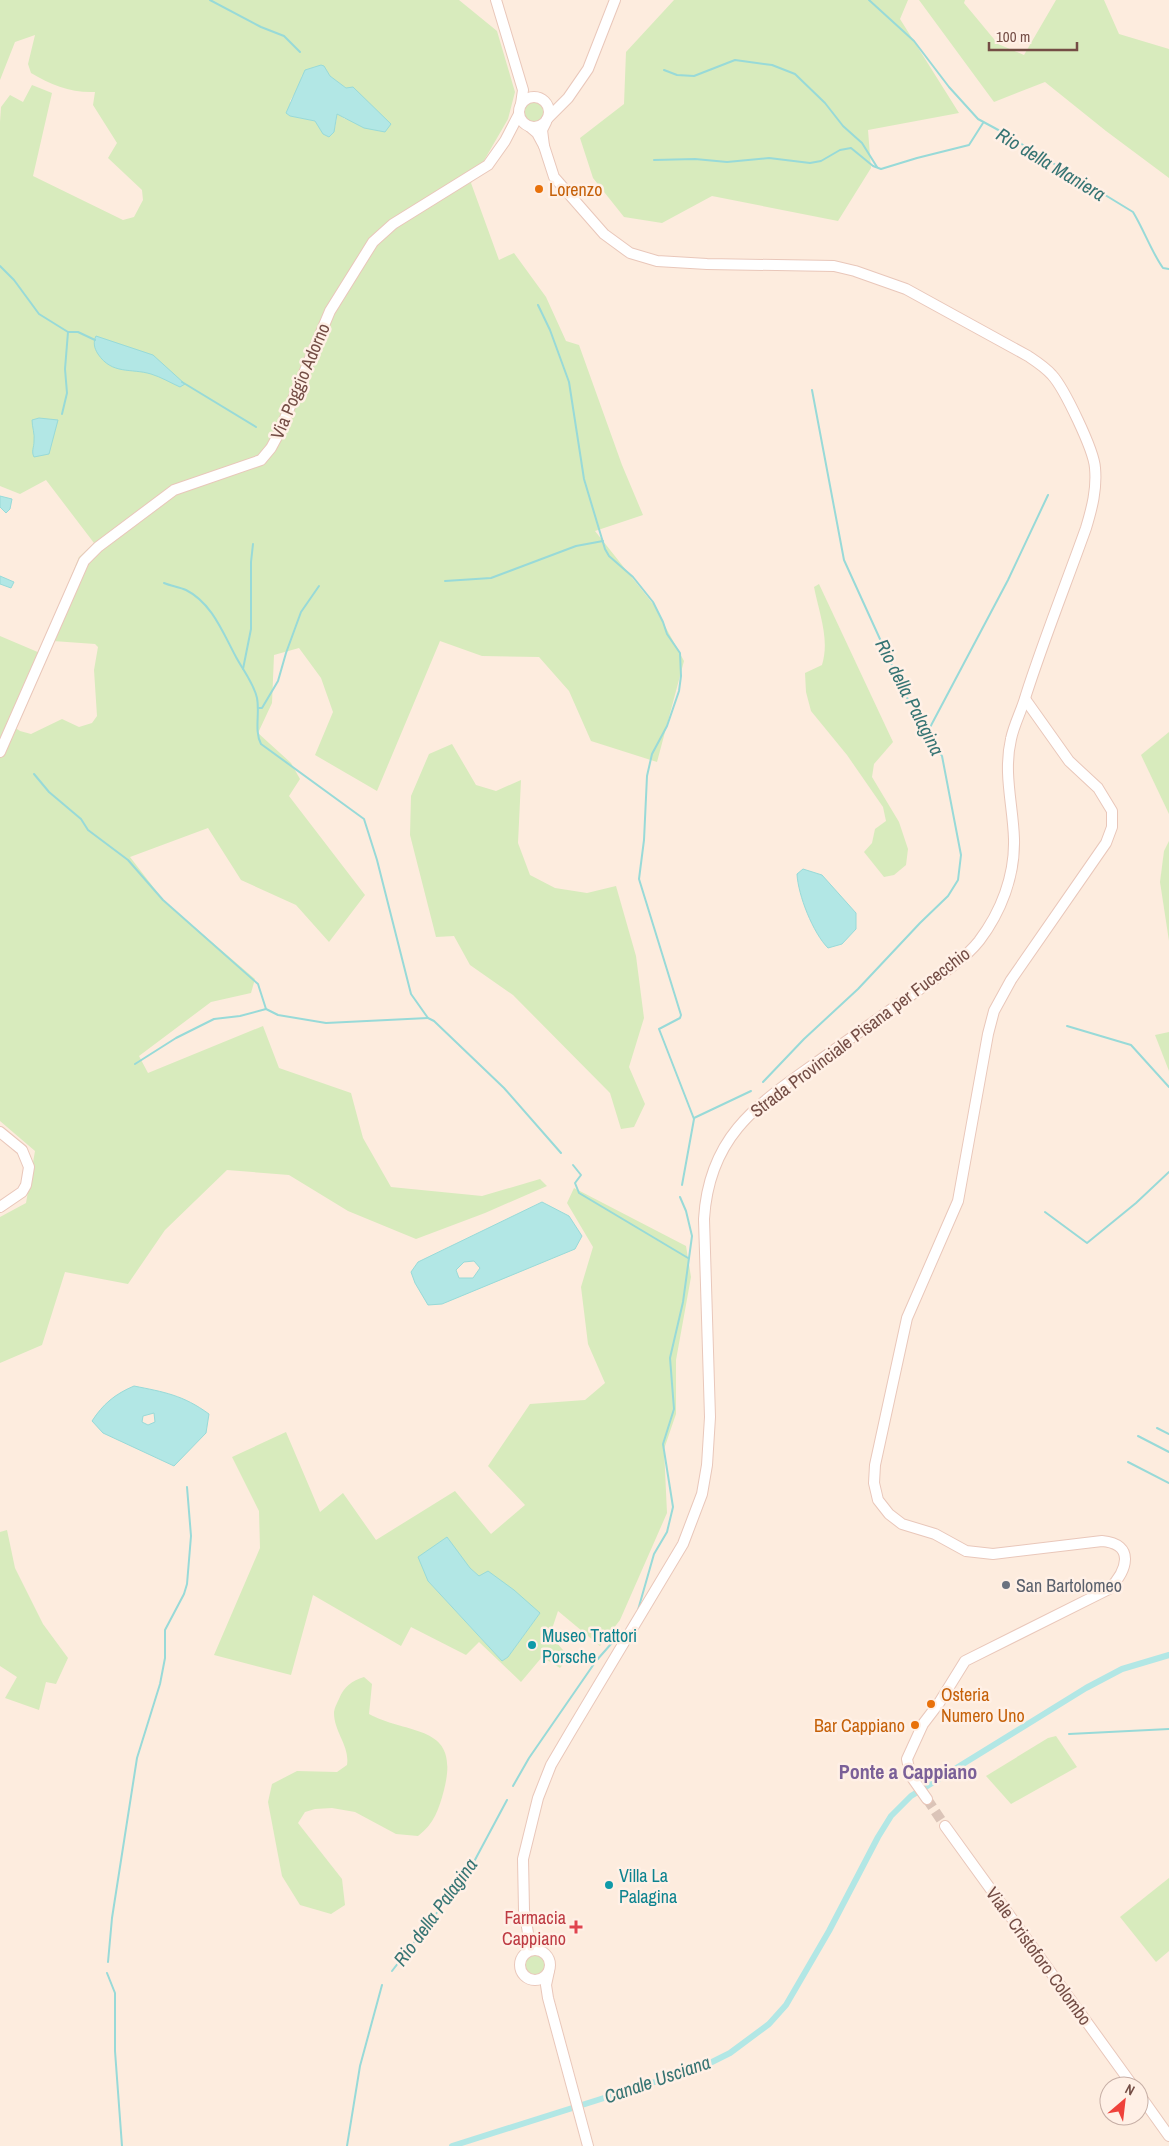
<svg xmlns="http://www.w3.org/2000/svg" width="1169" height="2146" font-family="'Archivo Narrow',sans-serif">
  <rect width="100%" height="100%" fill="#fdecde"/>
  <!-- green -->
  <g fill="#d8ebbd" fill-rule="evenodd">
    <path d="M0,0h459l38,31 18,61 -7,27 -37,64 28,77 15,-7 32,44 20,44 13,4 43,120 21,50 -48,16 58,73 31,57 -27,101 -66,-21 -22,-50 -30,-34 -57,-1 -42,-15 -63,150 -62,-36 18,-43 -12,-34 -22,-30 -25,7 -2,48 -14,30 33,30 9,16 -11,17 76,99 -36,47 -33,-37 -55,-25 -33,-52 -78,29 34,44 91,78 -4,14 -40,9 -72,54 9,17 115,-47 16,42 72,25 12,45 28,49 91,9 58,-17 7,7 -62,27 -69,26 -68,-28 -59,-36 -62,-5 -62,60 -37,54 -63,-12 -23,73 -42,18v-146l26,-14 9,-52 -35,-30v-485l40,17 39,-96 15,-14 -48,-63 -26,14 -20,-8v-364l1,-15 9,-12 13,7 9,-17 20,8 -19,83 90,44 11,-3 9,-17 -1,-10 -34,-32 9,-15 -24,-38 2,-13c-24,1 -44,-7 -64,-19l-3,-9 7,-29 -20,7 -15,38zM325,68l5,8 16,12h7l38,36 -46,-5 -8,-6c-1,10 -1,17 -8,24l-14,-16 -25,-5v-15l10,-16 2,-10zM53,641l42,3 3,3 -4,23 3,46 -5,7 -13,4 -17,-8 -31,15 -11,-3 -6,-4z"/>
    <path d="M674,0h234l-8,19 59,94 -91,17 3,38 -33,53 -126,-25 -50,27 -38,-6 -31,-39 -13,-40 44,-34 2,-52z"/>
    <path d="M919,0h46l-1,3 34,41 26,11 32,-55h48l15,34 50,15v129l-63,-47 -61,-49 -51,20z"/>
    <circle cx="534" cy="112" r="12"/>
    <path d="M819,584l74,158 -19,22 -2,13 27,45 9,27 -2,16 -12,10 -10,2 -20,-25 8,-9 3,-14 11,-8 -3,-14 -36,-52 -36,-44 -5,-19 -1,-19 17,-8c8,-26 -3,-52 -8,-78z"/>
    <path d="M1169,732v82l-28,-59z"/>
    <path d="M452,744l24,41 20,6 25,-11 -3,63 12,32 25,13 32,5 29,-7 20,70 8,62 -15,49 16,37 -11,23 -13,2 -11,-36 -97,-98 -43,-30 -16,-29 -18,1 -26,-102 1,-39 18,-42z"/>
    <path d="M1169,841v100l-9,-59 4,-31z"/>
    <path d="M1169,1032v39l-14,-36z"/>
    <path d="M574,1188l112,58 5,31 -15,83v54l-12,35 3,64 -47,107 -20,26 -42,-35 -8,24 19,22 -9,11 -18,-11 -21,25 -42,-40 -13,13 -55,-28 -10,19 -88,-51 -22,80 -77,-20 46,-107 -1,-37 -27,-54 54,-25 34,80 23,-19 33,47 79,-49 36,43 34,-29 -37,-39 42,-62 55,-4 20,-17 -17,-39 -7,-57 12,-40 -26,-44zM470,1568l9,8 61,37 -32,44 -6,4 -74,-80z"/>
    <path d="M7,1530l8,38 28,56 25,34 -12,26 -10,-2 -7,28 -34,-12 12,-21 -17,-11v-134z"/>
    <path d="M364,1677l8,7 -3,30c41,22 92,9 75,76 -5,19 -10,34 -26,46l-22,-2 -41,-22 -23,-4 -17,1 -10,3 -7,11 44,56 3,26 -14,9 -31,-9 -18,-29 -14,-74 4,-18 25,-13 40,1 10,-7c3,-19 -13,-33 -13,-52 0,-4 3,-10 5,-14 5,-13 13,-18 25,-22z"/>
    <path d="M1056,1736l21,31 -66,37 -25,-28 62,-38z"/>
    <path d="M1169,1878v73l-13,11 -36,-45z"/>
    <circle cx="535" cy="1965" r="12"/>
  </g>
  <!-- water -->
  <g fill="#b2e7e5" stroke="#98dad8" fill-rule="evenodd">
    <path d="M321,65l3,1 6,10 16,12 7,-1 38,37 -6,8 -21,-4 -27,-14 -3,18 -5,5 -6,-3 -8,-13 -25,-5 -4,-3 19,-43z"/>
    <path d="M96,336l57,19 32,29 -5,3c-9,-4 -19,-10 -29,-13 -20,-6 -39,1 -53,-20 -4,-6 -5,-12 -2,-18z"/>
    <path d="M39,418l19,2 -9,34 -15,3c-3,-6 0,-9 0,-16 1,-7 -2,-14 -2,-21z"/>
    <path d="M0,496l12,3 -2,10 -4,4 -6,-6z"/>
    <path d="M0,576l14,6 -3,6 -11,-4z"/>
    <path d="M803,869l19,6 34,38v16l-14,15 -14,4c-15,-15 -30,-53 -31,-74z"/>
    <path d="M542,1202l27,14 13,20 -7,13 -133,55 -14,1 -13,-22 -4,-11 7,-10zM474,1261l6,7 -7,10h-14l-3,-8 8,-8z"/>
    <path d="M134,1386c30,6 49,9 75,28l-3,19 -32,33 -71,-33 -11,-12c11,-17 23,-27 42,-35zM154,1413l1,9 -7,3 -6,-3 1,-6z"/>
    <path d="M447,1537l23,31 9,8 9,-5 26,19 26,23 -32,44 -6,4 -74,-80 -10,-24z"/>
  </g>
  <g fill="none" stroke-linecap="round" stroke-linejoin="round">
    <!-- stream -->
    <g stroke="#98dad8" stroke-width="2">
      <path d="M210,0l51,27 23,9 16,16"/>
      <path d="M869,0l45,41 35,46 29,32 24,13 131,80c11,18 18,39 30,56l6,1"/>
      <path d="M664,70l13,5 17,1 41,-16 37,5 23,9 30,29 18,23 19,17 15,24"/>
      <path d="M654,160l41,-1 32,3 42,-4 41,5 11,-2 19,-11 11,-2 22,18 8,3 36,-11 52,-13 14,-22"/>
      <path d="M0,266l14,14 25,34 29,18h10l17,8"/>
      <path d="M538,305l12,25 19,52 15,97 21,70 4,7 24,21 20,25 10,20 4,12 13,19 1,23 -2,15 -12,35 -15,28 -5,22 -3,64 -5,39 42,136 -1,3 -21,11 35,90 -12,66"/>
      <path d="M182,382l74,45"/>
      <path d="M62,414l5,-21 -2,-24 3,-37"/>
      <path d="M445,581l46,-3 85,-32 27,-5"/>
      <path d="M164,583c7,3 15,4 22,7 26,13 37,43 50,67 7,13 18,27 21,41 3,15 -3,33 4,46l103,75 13,41 34,134 17,24 6,3 70,67 57,65"/>
      <path d="M243,669l8,-40v-67l2,-18"/>
      <path d="M259,708h3l16,-27 8,-28 15,-41 18,-26"/>
      <path d="M927,733l81,-153 40,-85"/>
      <path d="M34,774l15,18 32,27 7,11 40,30 35,40 95,84 8,25"/>
      <path d="M1067,1026l64,19 38,42"/>
      <path d="M135,1064l41,-26 38,-19 26,-3 26,-7 12,6 48,8 102,-5"/>
      <path d="M763,1082l41,-43 54,-50 62,-66 28,-27 10,-16 3,-25 -19,-99 -12,-16 -25,-46 -61,-134 -32,-170"/>
      <path d="M694,1118l57,-27"/>
      <path d="M573,1165l8,10 -6,8 4,10 109,65"/>
      <path d="M1045,1212l42,31 49,-40 33,-31"/>
      <path d="M1157,1428l12,6"/>
      <path d="M1138,1436l31,16"/>
      <path d="M1128,1462l41,21"/>
      <path d="M638,1610l16,-56 13,-22 6,-25 -10,-63 11,-35 -4,-51 13,-56 9,-66 -6,-25 -6,-14"/>
      <path d="M1069,1734l100,-5"/>
      <path d="M513,1786l16,-28 67,-97 15,-17 14,-13"/>
      <path d="M108,1962l4,-44 25,-160 23,-74 5,-26v-28l19,-36 3,-10 4,-48 -4,-49"/>
      <path d="M392,1971l77,-100 38,-71"/>
      <path d="M107,1973l8,20v58l7,95"/>
      <path d="M347,2146l13,-80 22,-81"/>
    </g>
    <!-- canal -->
    <path stroke="#b2e7e5" stroke-width="6" d="M452,2146l231,-73 25,-9 22,-11 39,-29 17,-19 43,-74 49,-94 13,-21 20,-20 175,-108 36,-19 47,-14"/>
    <!-- secondary-tunnel -->
    <path stroke="#dbc4b8" stroke-width="10" stroke-dasharray="10 5" stroke-linecap="butt" d="M927,1799l18,27"/>
    <defs>
      <g id="secondary">
        <path d="M496,0l27,90 -2,14"/>
        <circle cx="534" cy="112" r="15"/>
        <path d="M547,119l21,-21 20,-29 27,-69"/>
        <path d="M530,127l7,6 7,13 -2,-16 4,-8"/>
        <path d="M0,752l84,-191 14,-14 76,-57 87,-30 10,-12 7,-13 52,-124 43,-69 20,-18 95,-59 17,-24 14,-27"/>
        <path d="M0,1132l22,18 7,17 -3,18 -4,7 -22,15"/>
        <path d="M927,1799l-14,-20 -4,-10 -2,-10 16,-35 16,-21 26,-42 144,-72c18,-18 27,-45 -7,-48l-109,13 -27,-3 -31,-17 -33,-10 -13,-10 -11,-14 -4,-17 1,-18 32,-147 51,-117 30,-167 6,-23 17,-31 95,-137 6,-16v-16l-14,-23 -29,-27 -44,-62"/>
        <path d="M945,1826l188,260"/>
        <path d="M531,1950l-7,-40 -1,-51 15,-61 13,-33 20,-34 112,-187 19,-50 5,-29 3,-48 -6,-198c5,-84 54,-115 116,-159 32,-23 65,-46 97,-69 20,-14 46,-30 62,-50 22,-29 36,-65 35,-102 -1,-34 -11,-66 -3,-100 3,-15 11,-29 15,-44 18,-56 40,-111 60,-167 6,-20 11,-39 9,-60 -1,-18 -31,-80 -43,-93 -7,-8 -15,-13 -24,-19l-122,-67 -51,-18 -21,-5 -127,-2 -50,-3 -27,-8 -26,-19 -50,-57 -10,-31"/>
        <circle cx="535" cy="1965" r="15"/>
        <path d="M549,1971l-3,14 2,13 40,148"/>
        <path d="M1139,2094l30,42"/>
      </g>
    </defs>
    <!-- secondary casing -->
    <use href="#secondary" stroke="#e9c7ba" stroke-width="12"/>
    <!-- secondary -->
    <use href="#secondary" stroke="#fff" stroke-width="10"/>
  </g>
  <!-- markers -->
  <g fill="#e8710a" stroke="#fff0e6" stroke-width="2">
    <circle cx="539" cy="189" r="5"/>
    <circle cx="931" cy="1704" r="5"/>
    <circle cx="915" cy="1725" r="5"/>
  </g>
  <circle fill="#6b7280" stroke="#fff0e6" stroke-width="2" cx="1006" cy="1585" r="5"/>
  <g fill="#0f9aa8" stroke="#fff0e6" stroke-width="2">
    <circle cx="532" cy="1645" r="5"/>
    <circle cx="609" cy="1885" r="5"/>
  </g>
  <path fill="#e0444e" stroke="#fff0e6" stroke-width="2" d="M573.5 1919.5h5v5h5v5h-5v5h-5v-5h-5v-5h5z"/>
  <g text-anchor="middle" dominant-baseline="central" stroke-width="5" stroke-linejoin="round" paint-order="stroke">
    <!-- food labels -->
    <g font-size="18" fill="#c56008" stroke="#fff0e6" text-anchor="start">
      <text x="549" y="189">Lorenzo</text>
      <text x="941" y="1694">Osteria<tspan x="941" dy="21">Numero Uno</tspan></text>
      <text x="905" y="1725" text-anchor="end">Bar Cappiano</text>
    </g>
    <!-- street labels -->
    <g font-size="18" fill="#744d45" stroke="#fff0e6">
      <text transform="translate(300 381) rotate(-67)">Via Poggio Adorno</text>
      <text transform="translate(860 1032) rotate(-37)">Strada Provinciale Pisana per Fucecchio</text>
      <text transform="translate(1039 1956) rotate(54)">Viale Cristoforo Colombo</text>
    </g>
    <!-- worship labels -->
    <g font-size="18" fill="#5b616d" stroke="#fff0e6" text-anchor="start">
      <text x="1016" y="1585">San Bartolomeo</text>
    </g>
    <!-- culture labels -->
    <g font-size="18" fill="#0d838f" stroke="#fff0e6" text-anchor="start">
      <text x="542" y="1635">Museo Trattori<tspan x="542" dy="21">Porsche</tspan></text>
      <text x="619" y="1875">Villa La<tspan x="619" dy="21">Palagina</tspan></text>
    </g>
    <!-- health labels -->
    <g font-size="18" fill="#be3a42" stroke="#fff0e6" text-anchor="end">
      <text x="566" y="1917">Farmacia<tspan x="566" dy="21">Cappiano</tspan></text>
    </g>
    <!-- water labels -->
    <g font-size="19" font-style="italic" fill="#367473" stroke="#fff0e6">
      <text transform="translate(1051 164) rotate(31)">Rio della Maniera</text>
      <text transform="translate(910 697) rotate(63)">Rio della Palagina</text>
      <text transform="translate(435 1912) rotate(-54)">Rio della Palagina</text>
      <text transform="translate(657 2079) rotate(-19)">Canale Usciana</text>
    </g>
    <!-- quarter labels -->
    <g font-size="20" font-weight="bold" fill="#7b6098" stroke="#fff0e6">
      <text x="908" y="1771">Ponte a Cappiano</text>
    </g>
  </g>
  <!-- north arrow -->
  <g transform="translate(1124 2101) rotate(28)"><circle r="24" fill="#fff0e6" stroke="#c7afa6"/>
  <path d="M0-4L9 19L0 12L-9 19Z" fill="#ef423b"/>
  <text y="-8" font-size="14" font-weight="bold" text-anchor="middle" fill="#744d45">N</text>
  </g>
  <!-- scale -->
  <path d="M989 42v8h88v-8" fill="none" stroke="#744d45" stroke-width="2.5"/>
  <text x="996" y="42" font-size="15" fill="#744d45" stroke="#fff0e6" stroke-width="4" paint-order="stroke">100 m</text>
</svg>
